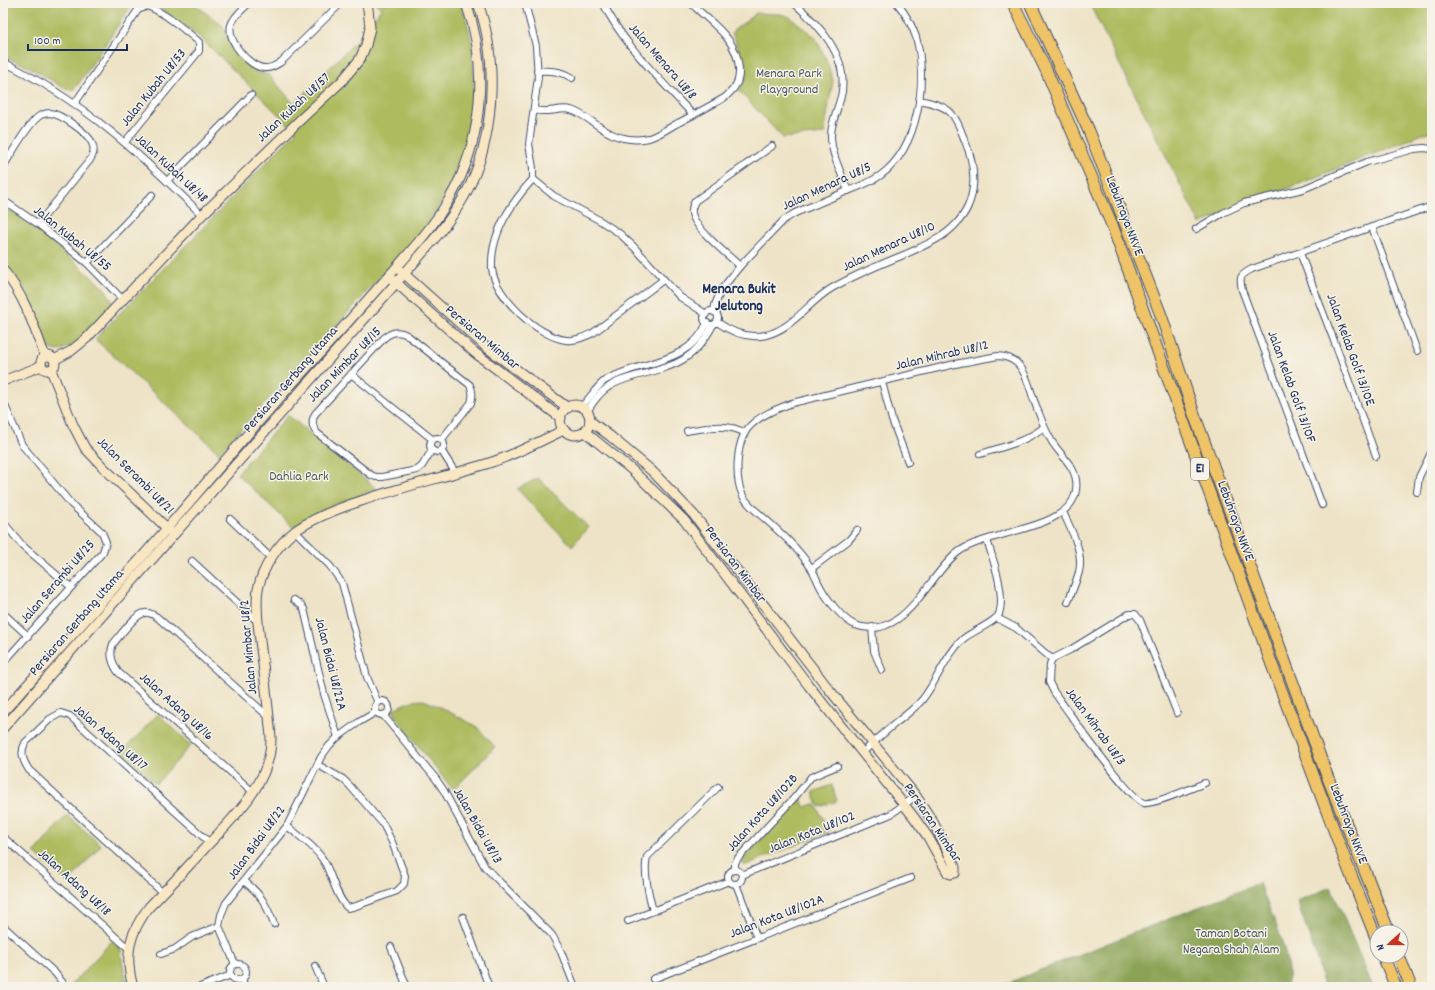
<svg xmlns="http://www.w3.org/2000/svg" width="1435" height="990" font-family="Dekko,sans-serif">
  <rect width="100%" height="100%" fill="#f7f3e8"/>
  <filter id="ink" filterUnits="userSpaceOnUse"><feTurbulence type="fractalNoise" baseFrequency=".025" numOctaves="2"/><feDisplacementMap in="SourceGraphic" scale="8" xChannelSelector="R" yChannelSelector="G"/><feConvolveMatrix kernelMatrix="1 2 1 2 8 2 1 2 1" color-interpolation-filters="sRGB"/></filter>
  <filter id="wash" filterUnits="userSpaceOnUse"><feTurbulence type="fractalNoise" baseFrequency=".012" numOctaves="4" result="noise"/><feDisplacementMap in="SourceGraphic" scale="16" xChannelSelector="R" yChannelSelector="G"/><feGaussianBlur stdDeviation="0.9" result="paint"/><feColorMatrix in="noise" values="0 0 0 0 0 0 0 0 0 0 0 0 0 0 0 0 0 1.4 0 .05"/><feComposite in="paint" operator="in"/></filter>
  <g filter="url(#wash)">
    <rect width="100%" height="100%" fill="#eee3c6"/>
    <!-- green -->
    <g fill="#aebb5e" stroke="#64755e">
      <path d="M7,3h126l-56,83 -3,3 -7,1 -36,-22 -28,-12v-45z"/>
      <path d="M153,3h40l30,23 7,18 12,17 16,12 11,2 25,29 70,-71 17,-24 -4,-6h83c17,37 16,86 9,126 -1,7 -2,14 -4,21 -10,30 -26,57 -44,83l-202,220 -124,-114 201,-207 -96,-95z"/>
      <path d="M1089,3h343v128h-2l-230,93z"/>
      <path d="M756,13l24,1 10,3 25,20 11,22 7,21 -9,54 -41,4 -44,-47 8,-16 -15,-43z"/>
      <path d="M3,205l40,29 63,56 8,15 -35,37 -20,9 -9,-2 -24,-57 -23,-32z"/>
      <path d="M288,415l89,74 -53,20 -31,18 -56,-53z"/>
      <path d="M538,478l50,49 -16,19 -55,-57z"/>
      <path d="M423,700l13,5 40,21 19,21 -42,43 -45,-57 -12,-16 -3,-8 19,-8z"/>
      <path d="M158,714l33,31 -35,39 -35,-31z"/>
      <path d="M832,785l5,16 -18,6 -6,-15z"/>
      <path d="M801,797l3,10 11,-3 15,27 -84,34h-2l-2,-5z"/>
      <path d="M67,815l34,30 -33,38 -34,-30z"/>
      <path d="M112,941l9,9 1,11 6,26h-54l-2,-3z"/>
    </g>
    <!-- forest -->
    <g fill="#8aa355" stroke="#52695a">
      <path d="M1259,883c11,29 35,74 28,104h-289z"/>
      <path d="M1331,887l42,100h-49l-8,-31 -19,-55z"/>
    </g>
  </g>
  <g filter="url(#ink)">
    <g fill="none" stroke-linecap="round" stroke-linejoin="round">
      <defs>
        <g id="street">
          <path d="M249,3c-6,6 -16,14 -18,22 -4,16 18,42 33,43 7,1 12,-3 17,-6l60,-59"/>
          <path d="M525,3l11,43 2,31 -9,67 4,24v11l21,17 45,24 20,13 15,14 46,50 26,17"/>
          <path d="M603,3c21,43 58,77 90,112"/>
          <path d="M794,3c25,22 53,51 48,88 -2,15 -11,29 -11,45 0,18 11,38 17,55"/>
          <path d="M3,62c79,38 137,92 199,153"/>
          <path d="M537,71c14,-1 24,0 35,7"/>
          <path d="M75,103l63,-93 9,-4c17,6 38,24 52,36v9l-74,91"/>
          <path d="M534,110c15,4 25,-3 37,0 14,4 26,17 39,23 11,6 26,8 39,5 10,-3 18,-9 27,-14 16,-8 32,-17 48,-26 10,-8 16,-16 15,-29 -2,-32 -28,-45 -48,-66"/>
          <path d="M3,167c8,-12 26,-46 38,-52 3,-1 6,-2 9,-2 11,1 38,20 42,30 3,6 2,11 -2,17l-52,64"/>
          <path d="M533,179c-22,24 -43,56 -41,90 3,28 47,68 74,71 10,1 18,-3 27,-7l70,-53"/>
          <path d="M167,181l84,-86"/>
          <path d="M3,200l35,24 49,39 36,37"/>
          <path d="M1372,227l45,124"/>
          <path d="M1196,229l27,-16 21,-10 59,-14 64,-27 47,-13 10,-1 8,1"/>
          <path d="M1300,253l36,93 40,110"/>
          <path d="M87,263l65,-68"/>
          <path d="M740,266c-12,-11 -46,-38 -48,-53 -1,-5 1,-8 3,-12l77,-55"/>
          <circle cx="711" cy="318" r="7"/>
          <path d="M714,312l1,-7 6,-15 19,-24 44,-46 11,-7c17,-7 34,-14 50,-21 13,-5 25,-9 36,-17 38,-28 47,-95 35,-138 -4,-12 -11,-24 -19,-34"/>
          <path d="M717,322c14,10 32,17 49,13 28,-7 42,-33 66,-47 23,-13 49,-24 74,-34 17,-8 36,-15 49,-29 23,-23 22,-56 10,-84 -11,-29 -14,-35 -46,-41"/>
          <path d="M998,356c27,1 29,26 37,47 5,13 9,25 16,37 11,19 31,29 24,55 -7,24 -46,32 -67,38 -17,6 -37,9 -51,20 -30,24 -53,90 -102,72 -12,-5 -28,-26 -34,-37 -4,-7 -6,-14 -10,-20 -12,-19 -31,-36 -48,-51 -7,-6 -15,-12 -20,-21 -9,-18 -7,-56 7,-70 12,-12 27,-17 42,-23l163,-39z"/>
          <path d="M351,374l81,65"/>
          <path d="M882,382l10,38 16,42"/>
          <path d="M3,401l19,44 49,59 31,28 4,10 -3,10 -100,111"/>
          <path d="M581,407c9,-8 16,-22 25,-27 35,-20 83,-15 101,-57"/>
          <path d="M587,411c6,-8 11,-17 20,-23 9,-7 21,-10 32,-13 36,-9 56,-15 74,-50"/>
          <path d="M687,431c19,-3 40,-9 58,2"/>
          <circle cx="437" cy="445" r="7"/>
          <path d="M432,450l-10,16 -5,4 -35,7h-6l-5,-2 -54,-42c-5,-6 -6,-12 -2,-19l69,-76c8,-6 14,-8 23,-3l63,50c3,7 3,11 1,18l-29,36"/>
          <path d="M441,450l14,22"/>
          <path d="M980,454c22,-7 46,-12 64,-27"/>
          <path d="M1417,492l2,-15 13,-26"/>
          <path d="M1322,505l-80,-215c-3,-13 -2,-15 10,-21l180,-63"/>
          <path d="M1063,512c8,18 21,40 16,60 -3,10 -7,20 -11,30"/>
          <path d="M230,519l41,39"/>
          <path d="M3,522l20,24 48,41"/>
          <path d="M295,531l35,35 12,17 25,94 11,26"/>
          <path d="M192,561l66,61"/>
          <path d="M812,568l37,-28 8,-10"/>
          <path d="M294,600l7,5 3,4 20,85 14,43"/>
          <path d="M3,613l25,23"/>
          <path d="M997,618l19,10 36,31 -2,5 -1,18 5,10c13,18 75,107 90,111 10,2 50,-16 61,-20"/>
          <path d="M872,627l2,24 8,19"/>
          <path d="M1052,659l18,-9 59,-36h6l5,6 37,93"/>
          <circle cx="382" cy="708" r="7"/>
          <path d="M383,715l53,64 8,12 41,76 67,68 9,17 14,35"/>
          <path d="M863,752c11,-10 22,-20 34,-30 9,-7 18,-14 25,-22 15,-19 23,-44 41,-61 8,-7 33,-17 36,-25 7,-19 -6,-55 -12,-74"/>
          <path d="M253,792l-135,-120c-6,-9 -9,-18 -5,-28 7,-8 22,-30 32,-31 5,-1 8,2 12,4l112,100"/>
          <path d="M287,826c13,11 29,21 38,37 7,13 12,36 23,45l8,-2 41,-15 7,-7 1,-8 -13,-34 -9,-18 -33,-38 -7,-7 -25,-14"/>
          <path d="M3,837l125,111"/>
          <circle cx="735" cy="877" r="7"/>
          <path d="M735,870v-7l3,-5 57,-61 16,-20 26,-11"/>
          <path d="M742,875l149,-61 25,-18"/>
          <path d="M244,881c17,13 22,23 30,43"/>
          <path d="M736,884l21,54"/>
          <path d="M163,893l-134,-123c-6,-9 -9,-17 -4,-27l25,-24 11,-6 9,3 140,127"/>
          <path d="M653,911c-4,-15 -10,-39 -6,-54l71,-70"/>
          <path d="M463,917l26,70"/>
          <path d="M628,921l101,-40"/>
          <path d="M3,926l52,47 11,14"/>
          <path d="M391,947l16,40"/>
          <path d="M161,954l14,-5 17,-12 27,-11"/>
          <circle cx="238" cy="972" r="8"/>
          <path d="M235,964l-16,-38 2,-11 5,-12 61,-77 34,-69 8,-11 9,-9 21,-15 17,-10"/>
          <path d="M315,966l9,21"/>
          <path d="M242,979l3,8"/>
          <path d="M653,979l258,-101"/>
          <path d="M200,987l31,-12"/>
        </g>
        <g id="secondary">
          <path d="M3,270c21,25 31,56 42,87"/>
          <path d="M401,271l85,76 82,61"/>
          <path d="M392,279l82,73 87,66"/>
          <circle cx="48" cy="363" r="7"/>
          <path d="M54,360l17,-9 16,-13 115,-123 99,-96 41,-38 18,-22 6,-14 4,-17 -2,-19 -2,-6"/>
          <path d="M51,370l22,55 12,23 19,20 66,63"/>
          <path d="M3,381l38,-15"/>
          <circle cx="575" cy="420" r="15"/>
          <path d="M585,432l47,38 52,50 125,166 104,130 15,21 20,36 3,1 4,-1v-6l-12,-26 -10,-19 -17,-26 -88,-108 -134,-173 -42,-44 -42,-35 -20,-15"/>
          <path d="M3,712c46,-52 93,-103 139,-155 50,-57 98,-115 148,-171 30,-33 60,-66 89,-99 31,-35 63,-67 82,-111 23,-54 25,-117 5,-173"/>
          <path d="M3,728l401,-454c22,-25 45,-50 61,-79 30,-54 34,-134 13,-192"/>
          <path d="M133,987c-9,-32 -4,-54 16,-80 19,-19 37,-38 55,-58 29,-31 68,-66 67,-112 -3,-30 -6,-59 -10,-88 -2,-19 -6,-40 -3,-60 5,-22 19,-44 37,-58 20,-14 44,-23 66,-30 43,-15 88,-25 131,-39 25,-8 48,-21 72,-32"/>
        </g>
        <g id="highway">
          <path d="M1013,3l33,67 66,155 167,459 70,186 28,70"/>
          <path d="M1030,3l59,128 72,184 33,99 132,359 63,159"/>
          <path d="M1383,956l13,31"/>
          <path d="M1399,956l12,31"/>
        </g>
      </defs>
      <!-- street casing -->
      <use href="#street" stroke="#3b4a6e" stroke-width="8"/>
      <!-- secondary casing -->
      <use href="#secondary" stroke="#3b4a6e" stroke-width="11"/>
      <!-- highway casing -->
      <use href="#highway" stroke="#3b4a6e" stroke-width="13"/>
      <!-- street -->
      <use href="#street" stroke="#fff" stroke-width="6"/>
      <!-- secondary -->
      <use href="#secondary" stroke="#f9e7c3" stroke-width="9"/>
      <!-- highway -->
      <use href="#highway" stroke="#efc469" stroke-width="11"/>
    </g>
  </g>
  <g text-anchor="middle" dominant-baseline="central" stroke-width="3" stroke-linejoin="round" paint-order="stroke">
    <!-- shield labels -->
    <rect fill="#f7f3e8" stroke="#5d6a87" stroke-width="1" x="1191" y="458" width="18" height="22" rx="3"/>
    <g font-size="13" font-weight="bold" fill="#1b2f5e">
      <text x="1200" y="469">E1</text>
    </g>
    <!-- street labels -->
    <g font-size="14" fill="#1b2f5e" stroke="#f7f3e8">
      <text transform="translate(662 62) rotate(49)">Jalan Menara U8/8</text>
      <text transform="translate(154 88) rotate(-51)">Jalan Kubah U8/53</text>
      <text transform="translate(294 108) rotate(-43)">Jalan Kubah U8/57</text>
      <text transform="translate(171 169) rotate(43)">Jalan Kubah U8/48</text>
      <text transform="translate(827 187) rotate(-25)">Jalan Menara U8/5</text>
      <text transform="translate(1124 216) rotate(69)">Lebuhraya NKVE</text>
      <text transform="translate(72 239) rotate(39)">Jalan Kubah U8/55</text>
      <text transform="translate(889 247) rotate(-25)">Jalan Menara U8/10</text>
      <text transform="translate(482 338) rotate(40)">Persiaran Mimbar</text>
      <text transform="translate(1350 350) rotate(70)">Jalan Kelab Golf 13/10E</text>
      <text transform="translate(942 356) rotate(-13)">Jalan Mihrab U8/12</text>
      <text transform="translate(345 365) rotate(-46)">Jalan Mimbar U8/15</text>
      <text transform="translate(291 380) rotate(-49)">Persiaran Gerbang Utama</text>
      <text transform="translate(1291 387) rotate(70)">Jalan Kelab Golf 13/10F</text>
      <text transform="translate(135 476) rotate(45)">Jalan Serambi U8/21</text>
      <text transform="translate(1235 521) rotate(70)">Lebuhraya NKVE</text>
      <text transform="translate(735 565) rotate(53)">Persiaran Mimbar</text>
      <text transform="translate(58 582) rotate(-49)">Jalan Serambi U8/25</text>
      <text transform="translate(77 623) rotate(-49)">Persiaran Gerbang Utama</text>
      <text transform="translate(249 647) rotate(-95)">Jalan Mimbar U8/2</text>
      <text transform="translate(330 664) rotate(76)">Jalan Bidai U8/22A</text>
      <text transform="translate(176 707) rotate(42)">Jalan Adang U8/16</text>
      <text transform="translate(1095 727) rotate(54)">Jalan Mihrab U8/3</text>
      <text transform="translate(110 738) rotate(41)">Jalan Adang U8/17</text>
      <text transform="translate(763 813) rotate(-48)">Jalan Kota U8/102B</text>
      <text transform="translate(932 823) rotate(56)">Persiaran Mimbar</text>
      <text transform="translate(1348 824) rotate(69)">Lebuhraya NKVE</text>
      <text transform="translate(477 826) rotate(60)">Jalan Bidai U8/13</text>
      <text transform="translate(812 833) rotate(-22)">Jalan Kota U8/102</text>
      <text transform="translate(257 843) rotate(-54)">Jalan Bidai U8/22</text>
      <text transform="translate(74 883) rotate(42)">Jalan Adang U8/18</text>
      <text transform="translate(777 917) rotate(-21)">Jalan Kota U8/102A</text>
    </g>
    <!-- park labels -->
    <g font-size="14" fill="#47595e" stroke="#f7f3e8">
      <text x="789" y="74">Menara Park<tspan x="789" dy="16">Playground</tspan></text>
      <text x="299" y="477">Dahlia Park</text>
      <text x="1231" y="934">Taman Botani<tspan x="1231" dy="16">Negara Shah Alam</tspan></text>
    </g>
    <!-- neighbourhood labels -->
    <g font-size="15" font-weight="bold" fill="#1b2f5e" stroke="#f7f3e8">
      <text x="739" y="290">Menara Bukit<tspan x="739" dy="17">Jelutong</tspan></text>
    </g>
  </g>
  <!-- margin -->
  <rect width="1435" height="990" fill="none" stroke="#f7f3e8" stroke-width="16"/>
  <!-- north arrow -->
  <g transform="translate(1389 944) rotate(249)"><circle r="19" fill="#f7f3e8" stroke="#9fa5b1"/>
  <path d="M0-3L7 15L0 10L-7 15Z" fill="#c8321e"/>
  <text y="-6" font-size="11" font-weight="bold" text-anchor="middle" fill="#1b2f5e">N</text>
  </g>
  <!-- scale -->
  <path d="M28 44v6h99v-6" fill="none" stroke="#1b2f5e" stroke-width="2"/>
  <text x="34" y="44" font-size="12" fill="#1b2f5e" stroke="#f7f3e8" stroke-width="3" paint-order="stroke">100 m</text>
</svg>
